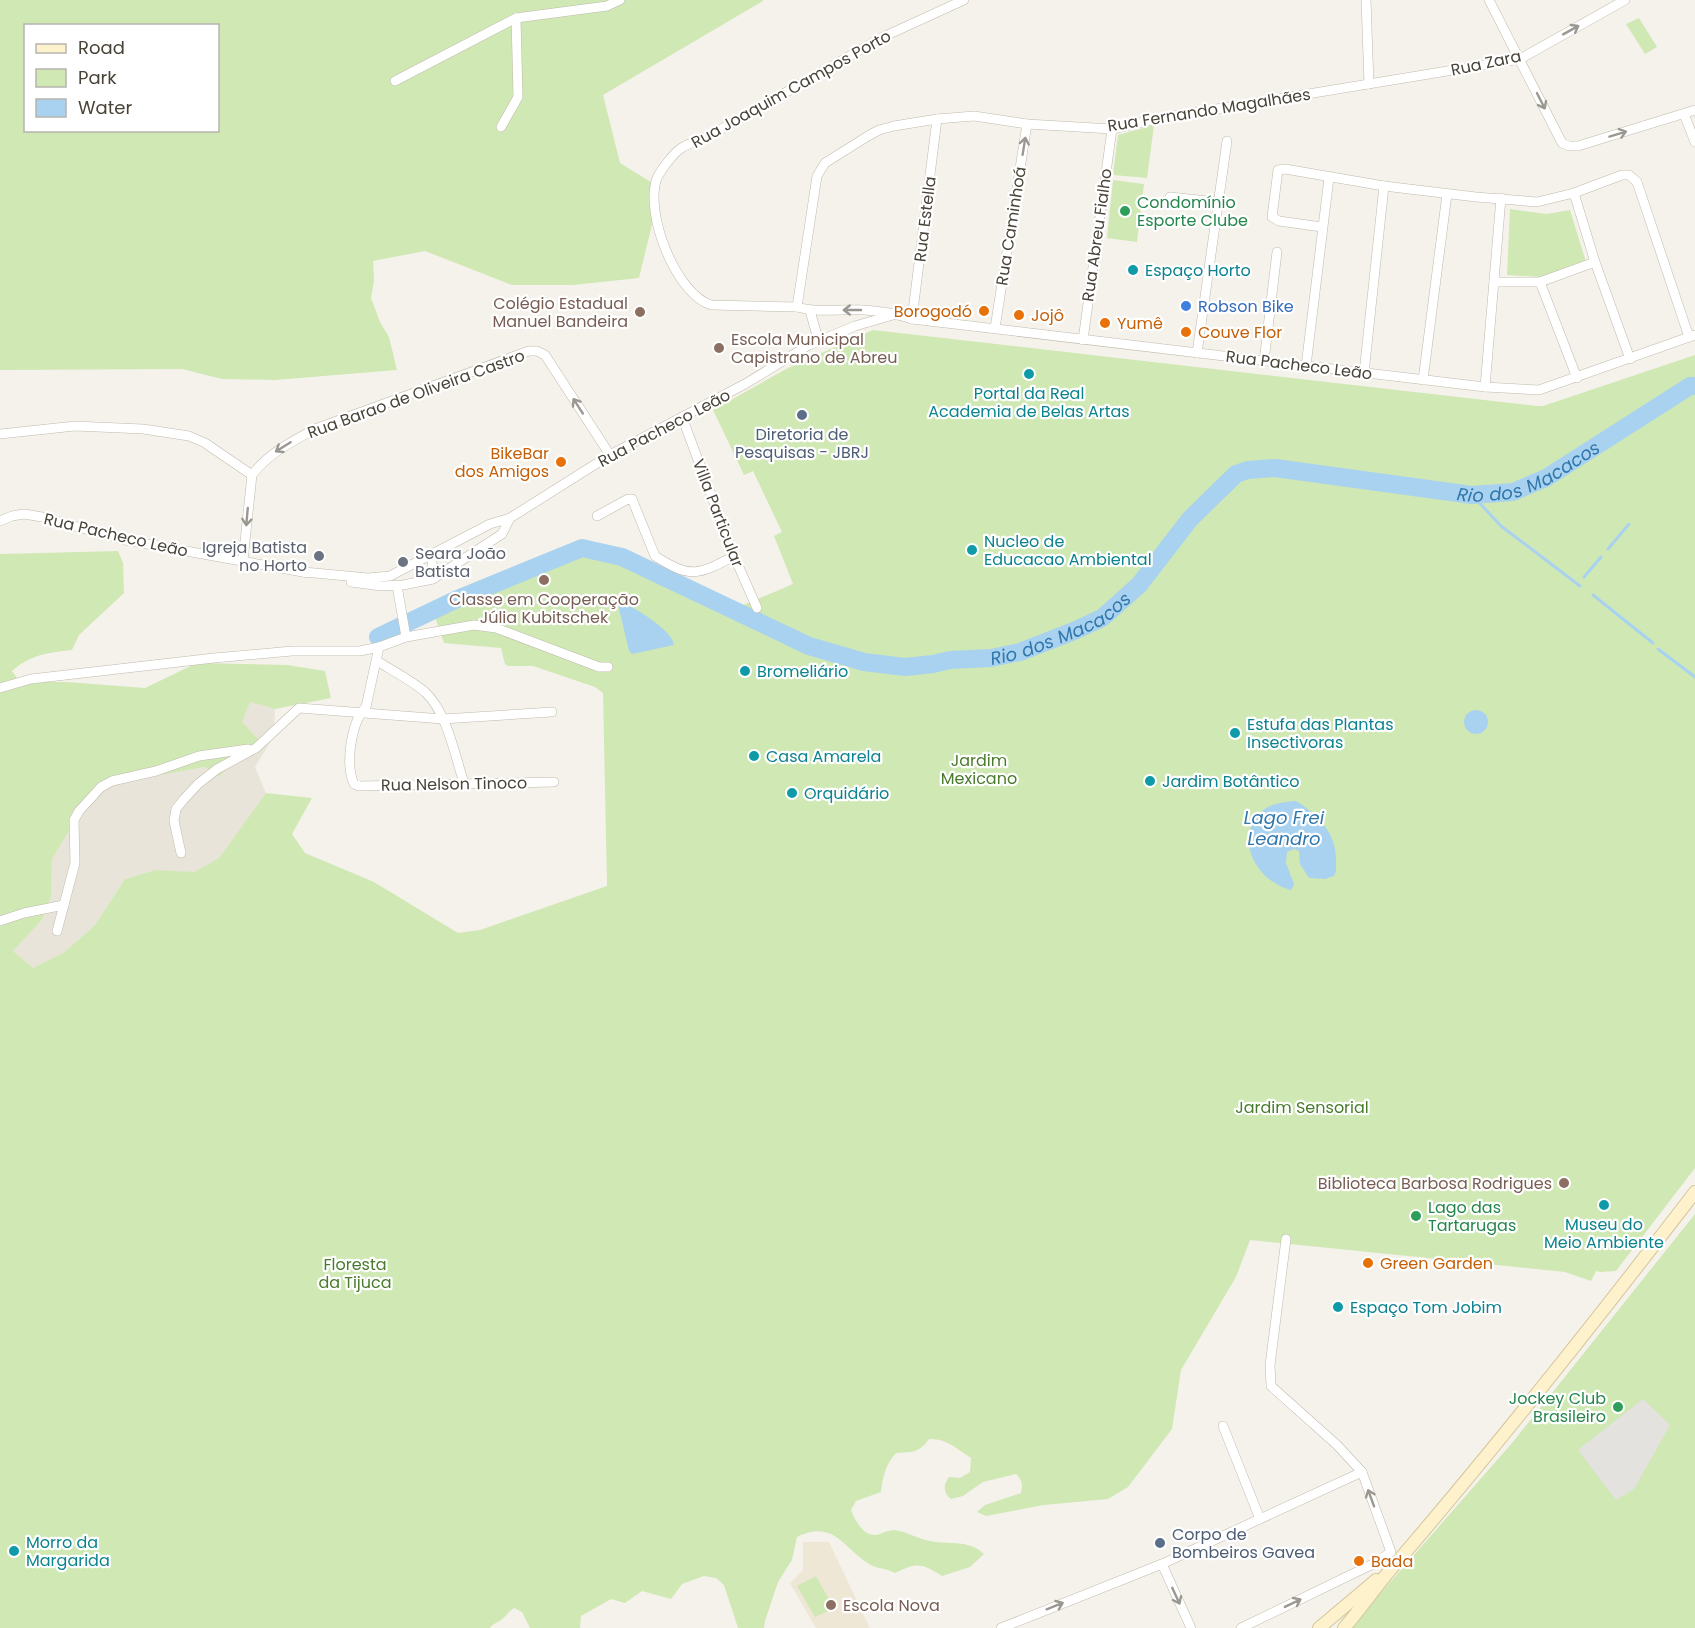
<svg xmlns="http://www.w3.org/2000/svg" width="1695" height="1628" font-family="Poppins,sans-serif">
  <rect width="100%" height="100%" fill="#f5f2eb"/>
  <!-- residential -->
  <path fill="#e9e4d9" d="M250,701l25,8 -1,27 -19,31 11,26 -47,65 -25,15 -39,-3 -30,9 -30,46 -32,28 -30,16 -20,-18 29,-31 9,-23 1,-38 31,-51 23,-23 99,-18 13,10z"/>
  <!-- education -->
  <path fill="#eee7d5" d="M803,1542h26l41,86h-54l-26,-45 13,-13z"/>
  <!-- green -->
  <g fill="#d0e8b4" fill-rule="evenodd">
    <path d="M0,0h762l1,1 -160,94 17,68 34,21 1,28 -16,66 -66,7h-61l-87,-34 -52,10 1,20 -3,17 9,24 9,15 8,33 -122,10 -53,-1 -40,-10 -182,1zM26,26h192v104h-192z"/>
    <path d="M1639,18l18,29 -12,7 -19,-30z"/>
    <path d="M1154,125l-7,53 -34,-3 5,-40z"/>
    <path d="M1113,180l31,4 -7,58 -30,-4z"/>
    <path d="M1510,209l37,5 23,-4 16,52 -46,15 -33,-2z"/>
    <path d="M873,330l664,76h6l152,-51v813l-79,103 -16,1 -4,-1 -5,10 -26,-9 -315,-32 -14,37 -55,93 -9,59 -44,58 -20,12 -64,6 -58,11 -9,-4 8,-7 36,-12c2,-9 1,-13 -5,-19l-33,8 -20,14 -12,3c-8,-6 -8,-14 -2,-22l11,1 10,-6 1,-14c-14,-9 -25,-20 -42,-19 -10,14 -17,13 -33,14 -11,12 -13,24 -15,39l-25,9 -5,9c4,10 12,26 25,25 6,-1 11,-5 18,-5 12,1 24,9 36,11 18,4 39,-2 54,13l-14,13 -28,9c-20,-13 -25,-14 -47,-3 -8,-5 -19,-4 -26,-9 -26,-16 -35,-45 -72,-27l-5,23 -14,22 -13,39 -1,7h-26l-14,-43 -8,-7 -12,-2 -22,8 -11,15 -29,-8 -17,12 -14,-4 -30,17 -1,12h-50l-8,-16 -8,-4c-6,4 -8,8 -13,12 -5,4 -8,3 -11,8h-490v-1074l118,-3 5,12 1,30 -45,42 -7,15c-25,3 -40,4 -60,21l8,11h47l78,6 52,-25 90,2 38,6 6,27 -56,11 -25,-7 -8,20 18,19 -42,36 -13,-10 -99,18 -23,23 -31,51 -1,38 -9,23 -29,31 20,17 30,-15 32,-28 30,-46 30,-9 39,2 25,-14 47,-65 46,5 -20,36 13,19 69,29 84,51 22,-3 127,-44 -4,-193 -8,-6 -62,-21h-25l-3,-2 -4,-16 -57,-5 -10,-29 73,-33 77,-31 143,62 66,-28 -19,-48 8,-4 -29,-61 -9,4 -31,-65 75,-42z"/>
    <path d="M1695,1214v414h-345l162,-185z"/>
    <path d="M816,1576l18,32 -19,9 -18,-31z"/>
  </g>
  <!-- parking -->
  <path fill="#e4e2df" d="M1643,1399l27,26 -36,64 -18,11 -38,-50z"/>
  <!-- water -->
  <g fill="#a9d2f0">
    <path d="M621,602c13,5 52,29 53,43l-42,9 -3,-3 -11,-47z"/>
    <circle cx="1476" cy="722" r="12"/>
    <path d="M1296,801c23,14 41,33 40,61 0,5 1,9 -2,14l-9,3 -16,-1 -9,-14 -1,-13 -5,-2 -7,3 -1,11 8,21 -3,6c-34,-8 -58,-51 -30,-78 9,-9 23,-10 35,-11z"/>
  </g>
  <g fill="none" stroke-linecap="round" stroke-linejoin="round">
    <!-- stream -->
    <g stroke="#a9d2f0" stroke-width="3">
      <path d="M1472,495l29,31 79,60"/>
      <path d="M1608,549l21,-25"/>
      <path d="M1584,577l17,-20"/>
      <path d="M1593,595l60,48"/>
      <path d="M1658,649l37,28"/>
    </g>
    <!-- river -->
    <path stroke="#a9d2f0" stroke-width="18" id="s1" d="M378,637l77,-37 127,-52 40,9 187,89 55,16 41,5 28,-3 17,-4 41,-2 29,-6 54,-21 28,-13 37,-33 51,-66 46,-45 12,-4 27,-2 197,27 41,-3 33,-14 144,-92h5"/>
    <defs>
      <g id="street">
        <path d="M964,0l-81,37 -174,99c-9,4 -21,7 -29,13 -8,6 -19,21 -23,29 -13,35 19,116 54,127l86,2c21,6 45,2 67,3 17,1 33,4 48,9l573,68 54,3 156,-55"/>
        <path d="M1366,0l3,84"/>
        <path d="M1489,0l73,143 7,3h9l117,-36"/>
        <path d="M395,81l121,-63 91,-12 13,-6"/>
        <path d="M1684,114l11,28"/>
        <path d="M501,127l17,-30 -2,-79"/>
        <path d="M1574,193l48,-18h7l8,7 52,155"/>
        <path d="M1170,197l47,5"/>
        <path d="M1322,227l-43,-6 -7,-4 6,-47 7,-1 99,17 92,11 61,5 37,-9 21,69 35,97"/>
        <path d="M1494,282h46l55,-20"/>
        <path d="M1540,282l37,96"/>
        <path d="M797,307l20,-131 8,-13 43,-27 11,-6 15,-4 43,-7 37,-3 53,8 85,5 50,-11 358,-59 105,-59"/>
        <path d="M810,311l9,31"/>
        <path d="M912,319l25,-200"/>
        <path d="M995,328l32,-204"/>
        <path d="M1083,340l29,-211"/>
        <path d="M1197,353l30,-212"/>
        <path d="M1264,361l13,-109"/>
        <path d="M1306,366l23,-188"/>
        <path d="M1364,373l20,-187"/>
        <path d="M1423,380l24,-186"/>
        <path d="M1485,387l16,-189"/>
        <path d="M682,417l52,139 23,52"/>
        <path d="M0,434l75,-8 68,3 46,7 16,7 47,32"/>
        <path d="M252,475c17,-22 39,-33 63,-46l214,-78h8l8,4 65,100"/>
        <path d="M597,516l31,-17h4l23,57c36,23 43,19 79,0"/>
        <path d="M0,521l12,-5 12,-2 18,3 83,23 183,33"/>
        <path d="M431,554l2,15 13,4"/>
        <path d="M243,560l9,-85"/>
        <path d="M304,572l64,6 22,-2 100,-52 20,-6 100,-63 135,-71 64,-39 46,-19 38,-11"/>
        <path d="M351,582l30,4 22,-1 30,-6 69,-45 8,-16"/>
        <path d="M397,586l9,51"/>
        <path d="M377,661c16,10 34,19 48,31 22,20 30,64 39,91"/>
        <path d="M0,688l31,-9 183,-21 78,-7h68l19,-4"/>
        <path d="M554,782l-195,4 -5,-2c-9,-20 -3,-62 12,-77l13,-60 27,-10 68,-12 22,3 103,39h9"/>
        <path d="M181,853l-7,-32 2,-12 8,-10 14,-15 19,-15 39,-21 43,-40 144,11 109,-7"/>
        <path d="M0,921l24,-8 40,-8"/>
        <path d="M57,931l18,-68 -1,-43 5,-9 22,-24 11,-6 44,-10 43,-15 49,-7"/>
        <path d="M1286,1239l-16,126 1,21 66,59 25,27"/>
        <path d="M1223,1426l37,93"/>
        <path d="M1162,1564l29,64"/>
        <path d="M1001,1628l161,-64 200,-92 29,80 -16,11 -134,65"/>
      </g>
      <g id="secondary">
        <path d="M1319,1628l57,-48"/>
        <path d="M1344,1628c19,-22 35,-46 54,-67 103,-120 201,-244 297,-369"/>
      </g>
    </defs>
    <!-- street casing -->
    <use href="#street" stroke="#c0baad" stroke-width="10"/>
    <!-- secondary casing -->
    <use href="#secondary" stroke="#d4c69b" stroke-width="14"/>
    <!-- street -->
    <use href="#street" stroke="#fff" stroke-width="9"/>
    <!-- secondary -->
    <use href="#secondary" stroke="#fef2cc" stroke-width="12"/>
  </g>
  <!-- one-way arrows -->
  <defs><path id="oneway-shaft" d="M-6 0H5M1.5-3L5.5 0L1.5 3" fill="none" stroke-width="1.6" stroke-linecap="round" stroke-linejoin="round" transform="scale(1.5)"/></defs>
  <g stroke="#9b9892">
    <use href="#oneway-shaft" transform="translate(1571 30) rotate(-29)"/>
    <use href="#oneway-shaft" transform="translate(1541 101) rotate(63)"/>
    <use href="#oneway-shaft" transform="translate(1618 134) rotate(-17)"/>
    <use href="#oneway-shaft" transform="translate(1024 146) rotate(-81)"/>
    <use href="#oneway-shaft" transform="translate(852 310) rotate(-180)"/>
    <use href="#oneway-shaft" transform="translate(578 406) rotate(-123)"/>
    <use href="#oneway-shaft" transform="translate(283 447) rotate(148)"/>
    <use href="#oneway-shaft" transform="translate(247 517) rotate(95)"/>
    <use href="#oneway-shaft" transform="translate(1371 1498) rotate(-110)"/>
    <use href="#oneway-shaft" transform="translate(1176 1596) rotate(65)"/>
    <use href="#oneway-shaft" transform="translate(1293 1603) rotate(-26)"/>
    <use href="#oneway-shaft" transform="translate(1055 1606) rotate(-22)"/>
  </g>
  <!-- markers -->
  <g fill="#2e9e5b" stroke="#fff" stroke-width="2">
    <circle cx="1125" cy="211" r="6"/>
    <circle cx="1416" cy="1216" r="6"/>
    <circle cx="1618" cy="1407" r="6"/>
  </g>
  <g fill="#0f9aa8" stroke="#fff" stroke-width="2">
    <circle cx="1133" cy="270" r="6"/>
    <circle cx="1029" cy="374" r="6"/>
    <circle cx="972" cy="550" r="6"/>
    <circle cx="745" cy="671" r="6"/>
    <circle cx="1235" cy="733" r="6"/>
    <circle cx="754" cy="756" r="6"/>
    <circle cx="1150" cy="781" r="6"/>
    <circle cx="792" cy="793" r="6"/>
    <circle cx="1604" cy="1205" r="6"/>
    <circle cx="1338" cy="1307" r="6"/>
    <circle cx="14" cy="1551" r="6"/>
  </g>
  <circle fill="#3f7fe0" stroke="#fff" stroke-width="2" cx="1186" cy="306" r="6"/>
  <g fill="#e8710a" stroke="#fff" stroke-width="2">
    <circle cx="984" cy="311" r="6"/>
    <circle cx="1019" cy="315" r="6"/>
    <circle cx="1105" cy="323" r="6"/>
    <circle cx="1186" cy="332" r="6"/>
    <circle cx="561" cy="462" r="6"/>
    <circle cx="1368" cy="1263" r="6"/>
    <circle cx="1359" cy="1561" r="6"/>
  </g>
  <g fill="#8d6e63" stroke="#fff" stroke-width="2">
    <circle cx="640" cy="312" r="6"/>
    <circle cx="719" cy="348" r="6"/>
    <circle cx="544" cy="580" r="6"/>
    <circle cx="1564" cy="1183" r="6"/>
    <circle cx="831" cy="1605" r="6"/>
  </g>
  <g fill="#5c6f8a" stroke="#fff" stroke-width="2">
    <circle cx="802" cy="415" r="6"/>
    <circle cx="1160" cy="1543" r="6"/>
  </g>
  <g fill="#6b7280" stroke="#fff" stroke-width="2">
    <circle cx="319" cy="556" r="6"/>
    <circle cx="403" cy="562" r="6"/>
  </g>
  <g text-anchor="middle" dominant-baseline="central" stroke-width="4.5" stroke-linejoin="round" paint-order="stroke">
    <!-- street labels -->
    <g font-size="16" fill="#494338" stroke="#fff">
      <text transform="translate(1486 63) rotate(-12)">Rua Zara</text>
      <text transform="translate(791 89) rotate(-29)">Rua Joaquim Campos Porto</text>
      <text transform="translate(1209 110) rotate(-9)">Rua Fernando Magalhães</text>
      <text transform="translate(925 219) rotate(-83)">Rua Estella</text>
      <text transform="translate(1011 226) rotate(-81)">Rua Caminhoá</text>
      <text transform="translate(1097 235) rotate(-82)">Rua Abreu Fialho</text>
      <text transform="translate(1299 365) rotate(7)">Rua Pacheco Leão</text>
      <text transform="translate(416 394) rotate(-20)">Rua Barao de Oliveira Castro</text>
      <text transform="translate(664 428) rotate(-28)">Rua Pacheco Leão</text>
      <text transform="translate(718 513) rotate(69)">Villa Particular</text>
      <text transform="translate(116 535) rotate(13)">Rua Pacheco Leão</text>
      <text transform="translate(454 784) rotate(-1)">Rua Nelson Tinoco</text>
    </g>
    <!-- leisure labels -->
    <g font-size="16" fill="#27864d" stroke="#fff" text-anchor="start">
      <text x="1137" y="202">Condomínio<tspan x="1137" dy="18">Esporte Clube</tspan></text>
      <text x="1428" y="1207">Lago das<tspan x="1428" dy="18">Tartarugas</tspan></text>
      <text x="1606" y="1398" text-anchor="end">Jockey Club<tspan x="1606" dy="18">Brasileiro</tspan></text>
    </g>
    <!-- culture labels -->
    <g font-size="16" fill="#0d838f" stroke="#fff" text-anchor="start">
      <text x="1145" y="270">Espaço Horto</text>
      <text x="1029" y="393" text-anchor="middle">Portal da Real<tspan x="1029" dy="18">Academia de Belas Artas</tspan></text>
      <text x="984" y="541">Nucleo de<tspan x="984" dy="18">Educacao Ambiental</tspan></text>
      <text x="757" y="671">Bromeliário</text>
      <text x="1247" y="724">Estufa das Plantas<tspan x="1247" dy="18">Insectivoras</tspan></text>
      <text x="766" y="756">Casa Amarela</text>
      <text x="1162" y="781">Jardim Botântico</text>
      <text x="804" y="793">Orquidário</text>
      <text x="1604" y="1224" text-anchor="middle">Museu do<tspan x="1604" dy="18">Meio Ambiente</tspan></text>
      <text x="1350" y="1307">Espaço Tom Jobim</text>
      <text x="26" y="1542">Morro da<tspan x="26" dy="18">Margarida</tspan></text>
    </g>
    <!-- education labels -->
    <g font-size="16" fill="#785e54" stroke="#fff" text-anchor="end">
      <text x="628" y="303">Colégio Estadual<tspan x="628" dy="18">Manuel Bandeira</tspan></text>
      <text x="731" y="339" text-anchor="start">Escola Municipal<tspan x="731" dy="18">Capistrano de Abreu</tspan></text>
      <text x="544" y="599" text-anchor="middle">Classe em Cooperação<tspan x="544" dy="18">Júlia Kubitschek</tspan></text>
      <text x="1552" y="1183">Biblioteca Barbosa Rodrigues</text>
      <text x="843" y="1605" text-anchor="start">Escola Nova</text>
    </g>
    <!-- shop labels -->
    <g font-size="16" fill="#366cbe" stroke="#fff" text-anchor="start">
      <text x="1198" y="306">Robson Bike</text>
    </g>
    <!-- food labels -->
    <g font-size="16" fill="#c56008" stroke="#fff" text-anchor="start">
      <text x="972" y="311" text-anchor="end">Borogodó</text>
      <text x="1031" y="315">Jojô</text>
      <text x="1117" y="323">Yumê</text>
      <text x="1198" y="332">Couve Flor</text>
      <text x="549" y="453" text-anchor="end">BikeBar<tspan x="549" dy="18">dos Amigos</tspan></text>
      <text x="1380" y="1263">Green Garden</text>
      <text x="1371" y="1561">Bada</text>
    </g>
    <!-- service labels -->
    <g font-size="16" fill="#4e5e75" stroke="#fff">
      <text x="802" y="434">Diretoria de<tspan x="802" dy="18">Pesquisas - JBRJ</tspan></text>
      <text x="1172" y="1534" text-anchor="start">Corpo de<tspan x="1172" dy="18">Bombeiros Gavea</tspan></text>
    </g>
    <!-- worship labels -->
    <g font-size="16" fill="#5b616d" stroke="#fff" text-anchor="end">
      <text x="307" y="547">Igreja Batista<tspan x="307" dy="18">no Horto</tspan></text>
      <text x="415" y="553" text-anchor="start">Seara João<tspan x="415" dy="18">Batista</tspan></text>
    </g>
    <!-- park labels -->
    <g font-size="16" fill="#497b2c" stroke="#fff">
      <text x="979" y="760">Jardim<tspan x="979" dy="18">Mexicano</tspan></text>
      <text x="1302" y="1107">Jardim Sensorial</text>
      <text x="355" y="1264">Floresta<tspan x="355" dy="18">da Tijuca</tspan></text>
    </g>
    <!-- water labels -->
    <g font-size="18" font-style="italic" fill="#3077ac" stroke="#fff">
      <text stroke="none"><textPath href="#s1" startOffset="1272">Rio dos Macacos</textPath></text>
      <text stroke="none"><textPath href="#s1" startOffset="732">Rio dos Macacos</textPath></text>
      <text x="1284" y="817">Lago Frei<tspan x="1284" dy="21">Leandro</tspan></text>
    </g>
  </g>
  <!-- legend -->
  <rect x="24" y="24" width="195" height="108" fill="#ffffff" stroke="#b6b4af" stroke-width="1.5"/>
  <rect x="36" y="44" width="30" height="9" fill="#fef2cc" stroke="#b6b4af" stroke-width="1.5"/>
  <text x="78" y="54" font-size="18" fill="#494338">Road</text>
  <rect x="36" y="69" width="30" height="18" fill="#d0e8b4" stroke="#b6b4af" stroke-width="1.5"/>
  <text x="78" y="84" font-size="18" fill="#494338">Park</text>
  <rect x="36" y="99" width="30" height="18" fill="#a9d2f0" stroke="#b6b4af" stroke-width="1.5"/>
  <text x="78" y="114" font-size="18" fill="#494338">Water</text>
</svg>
